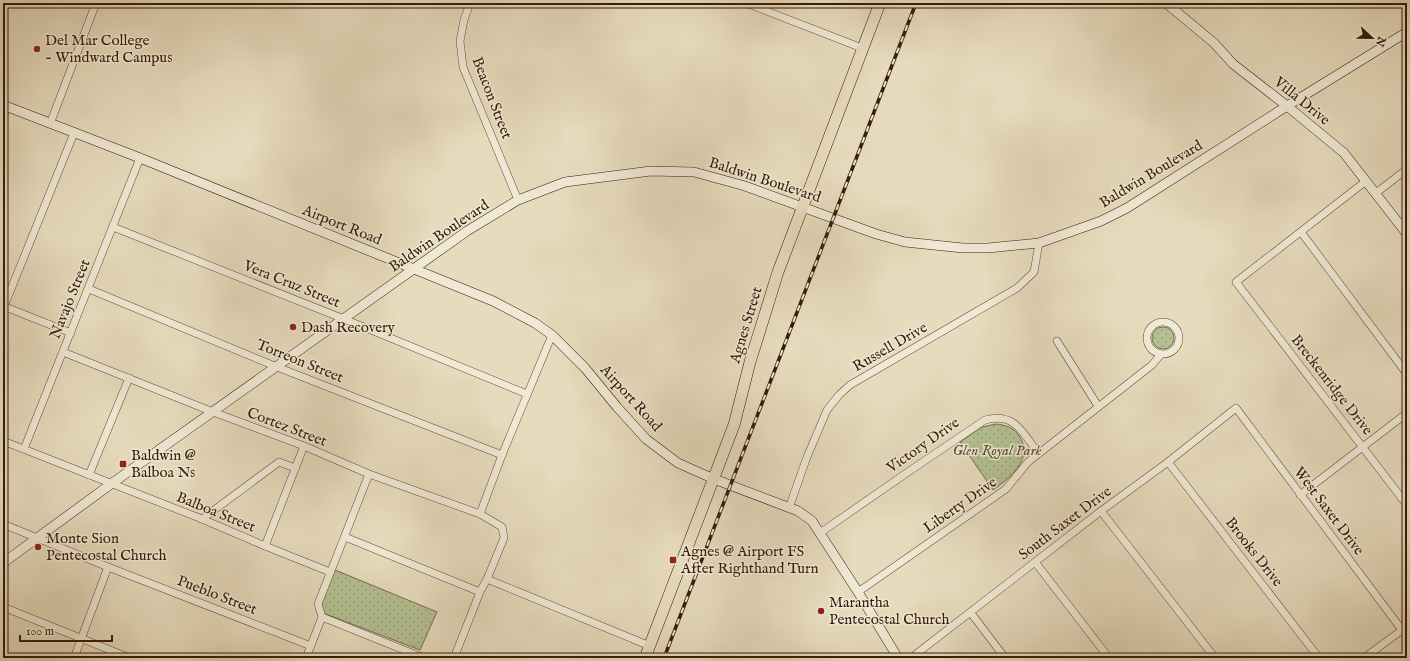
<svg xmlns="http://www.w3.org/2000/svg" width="1410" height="661" font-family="'IM FELL English',serif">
  <defs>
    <pattern id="grass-dots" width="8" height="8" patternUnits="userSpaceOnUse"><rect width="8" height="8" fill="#b3c092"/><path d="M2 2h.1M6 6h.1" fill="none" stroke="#9ba47d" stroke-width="1.8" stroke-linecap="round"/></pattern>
  </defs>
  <rect width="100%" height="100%" fill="#e6dbbd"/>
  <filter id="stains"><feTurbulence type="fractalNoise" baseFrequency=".005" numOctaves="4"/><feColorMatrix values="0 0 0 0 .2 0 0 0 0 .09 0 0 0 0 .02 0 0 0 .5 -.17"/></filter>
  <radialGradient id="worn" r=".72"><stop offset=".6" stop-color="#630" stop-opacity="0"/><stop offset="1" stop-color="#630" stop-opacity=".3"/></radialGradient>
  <!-- grass -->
  <g fill="url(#grass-dots)" stroke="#756e4e">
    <circle cx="1163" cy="338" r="11"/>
    <path d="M996,424c10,1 19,4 24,13 13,23 -10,41 -27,53l-33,-48 22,-15z"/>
    <path d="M335,570l102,42 -17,38 -97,-37 -2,-11z"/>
  </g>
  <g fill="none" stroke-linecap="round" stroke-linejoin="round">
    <defs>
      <g id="street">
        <path d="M470,3l-6,17 -4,21 3,26 55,133"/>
        <path d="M746,3l116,45"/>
        <path d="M3,117l4,-10"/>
        <path d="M50,124l46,-121"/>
        <path d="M1366,181l-130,101 171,223"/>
        <path d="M1376,193l31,-24"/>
        <path d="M113,227l231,92 183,75"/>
        <path d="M1301,232l106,142"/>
        <path d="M89,289l188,78 225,88"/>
        <path d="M3,306l68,27"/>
        <path d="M3,309l71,-176"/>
        <circle cx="1163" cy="338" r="16"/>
        <path d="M1057,341l41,65"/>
        <path d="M63,352l150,60 91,34 65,28 111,40 22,13 2,11 -17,41 -7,13 -26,66"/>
        <path d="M3,441l199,78 63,27 65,26"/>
        <path d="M24,449l116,-291"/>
        <path d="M1168,462l151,196"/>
        <path d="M89,475l40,-97"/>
        <path d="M1300,495l107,-82"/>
        <path d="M789,508l18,-51 20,-47 12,-15 11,-10 167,-97 17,-16 5,-29"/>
        <path d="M1101,511l114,147"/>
        <path d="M480,514l22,-59 50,-120"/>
        <path d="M202,519l77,-57 16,6"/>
        <path d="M3,524l105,43 203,79"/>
        <path d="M820,533l88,-61 77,-52c30,-8 38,13 53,33"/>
        <path d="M345,537l135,55"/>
        <path d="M265,546l39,-100"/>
        <path d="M1035,562l74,96"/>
        <path d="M487,579l163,67"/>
        <path d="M858,592l148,-103 22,-27 124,-97 9,-11"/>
        <path d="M3,607l127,51"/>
        <path d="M971,613l34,45"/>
        <path d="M322,617l102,41"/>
        <path d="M74,658l34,-91"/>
        <path d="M306,658l16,-41 -4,-13 51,-130"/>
        <path d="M911,658l190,-147 67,-49 68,-54 166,222 -38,28"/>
      </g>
      <g id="secondary">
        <path d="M1166,3l48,40 19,21 54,42 57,47 63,81"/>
        <path d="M3,105l137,53 353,143 42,22 17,12 33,33 32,39 29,32 32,24 36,16 84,32 14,10 46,71 40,66"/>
        <path d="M3,563l108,-79 356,-253 51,-31 47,-18 86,-11 43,1 51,14 131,48 29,8 58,6h25l51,-5 62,-22 26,-13 160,-102 120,-74"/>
      </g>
      <path id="primary" d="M645,658l89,-233 16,-63 28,-90 102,-269"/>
    </defs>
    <!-- street casing -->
    <use href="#street" stroke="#634b36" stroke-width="8"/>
    <!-- secondary casing -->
    <use href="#secondary" stroke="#371b09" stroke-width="10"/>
    <!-- primary casing -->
    <use href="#primary" stroke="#371b09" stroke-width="12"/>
    <!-- street -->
    <use href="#street" stroke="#efe8d4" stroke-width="7"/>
    <!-- secondary -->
    <use href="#secondary" stroke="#efe8d4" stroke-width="9"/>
    <!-- primary -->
    <use href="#primary" stroke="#e6dbbd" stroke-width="11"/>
    <defs>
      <path id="rail" d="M664,658l252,-655"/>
    </defs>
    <!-- rail casing -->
    <use href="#rail" stroke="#371b09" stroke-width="3.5"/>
    <!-- rail -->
    <use href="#rail" stroke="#efe8d4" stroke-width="2" stroke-dasharray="6" stroke-linecap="butt"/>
  </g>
  <!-- markers -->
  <g fill="#8f2418" stroke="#efe8d4" stroke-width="1.5">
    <circle cx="37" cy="49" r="4"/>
    <circle cx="293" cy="327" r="4"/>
    <rect x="119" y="460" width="8" height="8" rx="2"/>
    <circle cx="38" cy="547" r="4"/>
    <rect x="669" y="556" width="8" height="8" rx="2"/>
    <circle cx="821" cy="611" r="4"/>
  </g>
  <g text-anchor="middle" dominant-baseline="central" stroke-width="3" stroke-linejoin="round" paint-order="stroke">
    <!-- poi labels -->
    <g font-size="15" fill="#371b09" stroke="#efe8d4" text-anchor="start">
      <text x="45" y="40">Del Mar College<tspan x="45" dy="17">- Windward Campus</tspan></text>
      <text x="301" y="327">Dash Recovery</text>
      <text x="131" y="455">Baldwin @<tspan x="131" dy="17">Balboa Ns</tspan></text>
      <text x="46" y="538">Monte Sion<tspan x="46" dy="17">Pentecostal Church</tspan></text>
      <text x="681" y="551">Agnes @ Airport FS<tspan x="681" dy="17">After Righthand Turn</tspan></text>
      <text x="829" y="602">Marantha<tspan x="829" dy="17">Pentecostal Church</tspan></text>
    </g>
    <!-- street labels -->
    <g font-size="15" fill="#371b09" stroke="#efe8d4">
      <text transform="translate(492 98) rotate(69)">Beacon Street</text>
      <text transform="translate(1302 101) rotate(39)">Villa Drive</text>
      <text transform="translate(1151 174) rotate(-31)">Baldwin Boulevard</text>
      <text transform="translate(765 180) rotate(18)">Baldwin Boulevard</text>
      <text transform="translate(342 225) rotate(22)">Airport Road</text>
      <text transform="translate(439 236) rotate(-34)">Baldwin Boulevard</text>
      <text transform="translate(292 284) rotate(22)">Vera Cruz Street</text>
      <text transform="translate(70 299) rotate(-68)">Navajo Street</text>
      <text transform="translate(746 325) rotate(-73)">Agnes Street</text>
      <text transform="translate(890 347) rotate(-30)">Russell Drive</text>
      <text transform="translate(300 361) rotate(22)">Torreon Street</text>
      <text transform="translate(1332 385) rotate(52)">Breckenridge Drive</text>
      <text transform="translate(631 398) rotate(48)">Airport Road</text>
      <text transform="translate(287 427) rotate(21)">Cortez Street</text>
      <text transform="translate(923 445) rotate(-35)">Victory Drive</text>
      <text transform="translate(960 505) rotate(-35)">Liberty Drive</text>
      <text transform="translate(1329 511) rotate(53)">West Saxet Drive</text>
      <text transform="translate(216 512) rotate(22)">Balboa Street</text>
      <text transform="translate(1065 523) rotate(-37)">South Saxet Drive</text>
      <text transform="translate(1254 552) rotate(52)">Brooks Drive</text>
      <text transform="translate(217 595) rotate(21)">Pueblo Street</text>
    </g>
    <!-- park labels -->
    <g font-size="15" font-style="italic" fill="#5c4d32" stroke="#efe8d4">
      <text x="997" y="450">Glen Royal Park</text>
    </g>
  </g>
  <!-- margin -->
  <rect width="1410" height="661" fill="none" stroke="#e6dbbd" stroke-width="16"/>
  <rect x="4" y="4" width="1402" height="653" fill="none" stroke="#371b09" stroke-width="2"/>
  <rect x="8" y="8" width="1394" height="645" fill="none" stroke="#371b09"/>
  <!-- north arrow -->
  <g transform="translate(1372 38) rotate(112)" stroke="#efe8d4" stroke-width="3" paint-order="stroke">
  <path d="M0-3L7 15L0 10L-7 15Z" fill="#371b09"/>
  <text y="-6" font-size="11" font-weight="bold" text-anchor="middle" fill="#371b09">N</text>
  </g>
  <!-- scale -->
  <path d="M20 635v6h92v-6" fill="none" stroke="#371b09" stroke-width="2"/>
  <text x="26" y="635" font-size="12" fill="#371b09" stroke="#efe8d4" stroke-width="3" paint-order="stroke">100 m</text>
  <rect width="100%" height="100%" filter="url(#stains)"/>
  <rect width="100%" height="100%" fill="url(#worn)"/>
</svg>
